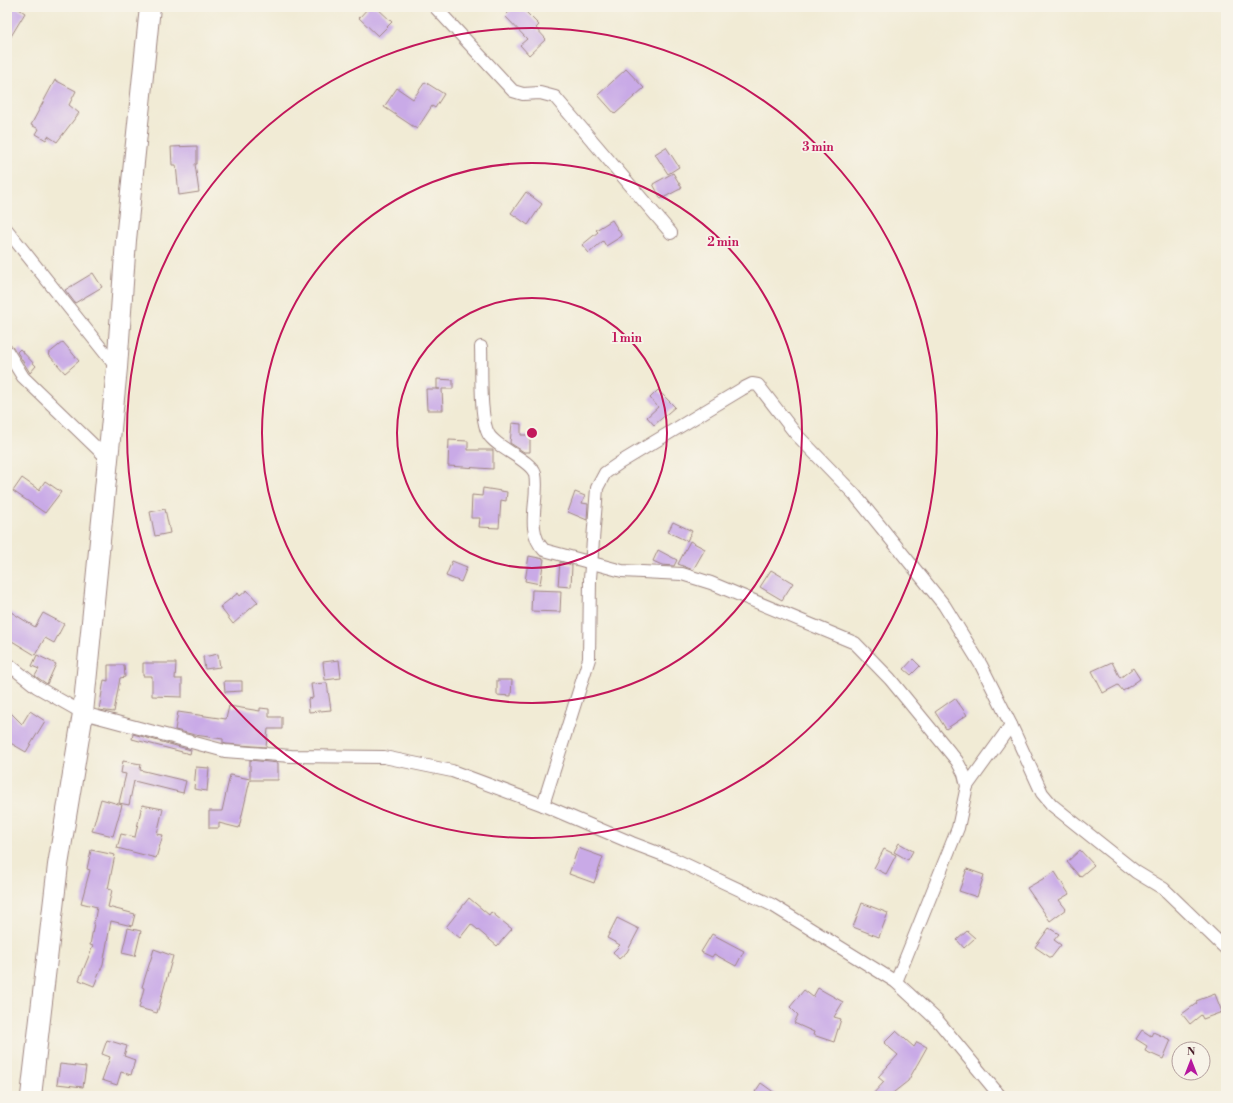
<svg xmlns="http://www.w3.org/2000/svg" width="1233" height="1103" font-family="'Libre Bodoni',serif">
  <rect width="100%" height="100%" fill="#f7f3e8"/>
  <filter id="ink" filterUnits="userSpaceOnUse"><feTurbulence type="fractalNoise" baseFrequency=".025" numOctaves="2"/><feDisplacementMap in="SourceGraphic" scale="8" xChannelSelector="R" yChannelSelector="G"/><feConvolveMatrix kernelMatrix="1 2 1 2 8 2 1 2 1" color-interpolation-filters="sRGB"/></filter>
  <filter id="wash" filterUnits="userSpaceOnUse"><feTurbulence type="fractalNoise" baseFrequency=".012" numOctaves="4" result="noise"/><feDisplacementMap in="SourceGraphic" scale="16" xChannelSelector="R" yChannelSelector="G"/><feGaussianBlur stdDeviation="0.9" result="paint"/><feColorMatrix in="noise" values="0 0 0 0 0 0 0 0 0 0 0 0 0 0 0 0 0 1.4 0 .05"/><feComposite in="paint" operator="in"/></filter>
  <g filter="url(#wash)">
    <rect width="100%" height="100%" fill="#f1ebd5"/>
    <g id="blocks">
      <!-- building -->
      <g fill="#c9aae7">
        <path d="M7,7h9l9,6 -18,30z"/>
        <path d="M369,7h7l16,15 -14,14 -19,-18z"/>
        <path d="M514,7h7l18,18 -3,3 10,11 -17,16 -9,-10 7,-6 -22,-23z"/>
        <path d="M626,69l18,19 -29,26 -17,-19z"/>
        <path d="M55,80l21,11 -7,14 10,8 -22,29 -9,-6 -2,4 -10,-6 3,-5 -8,-4z"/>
        <path d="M425,82l19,12 -9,14 -3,-2 -15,23 -33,-22 13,-19 16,11z"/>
        <path d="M197,146v18h-2l4,28 -20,3 -3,-30h-4l-1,-18z"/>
        <path d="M666,147l13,20 -11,7 -13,-20z"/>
        <path d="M673,173l9,15 -21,11 -8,-15z"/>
        <path d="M526,192l16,12 -14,21 -17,-12z"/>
        <path d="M612,220l10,16 -16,10 -3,-5 -14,12 -7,-8 16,-13 -2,-2z"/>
        <path d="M93,273l9,14 -27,16 -10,-13z"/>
        <path d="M63,342l16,19 -14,12 -17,-19z"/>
        <path d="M20,349l16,17 -6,7 -13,-21z"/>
        <path d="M437,379l16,1v9h-11l1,21h-16l-1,-21h14h-3z"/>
        <path d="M658,390l17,17 -21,18 -7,-8 11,-10 -8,-9z"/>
        <path d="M512,423l9,1v11h9v17h-6l-14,-9z"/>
        <path d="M449,440l19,1v9h25v19l-45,-3z"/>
        <path d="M22,478l17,12 6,-9 16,11 -16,21 -32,-22z"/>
        <path d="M483,488l24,4 -1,9 -5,-1 -2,28 -20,-1 1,-9h-9l1,-23 10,1z"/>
        <path d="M575,492l10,4 -3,7 6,1 -1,16 -19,-8z"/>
        <path d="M165,509l5,24 -15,3 -5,-24z"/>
        <path d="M673,522l19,9 -5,10 -19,-9z"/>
        <path d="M690,541l15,8 -12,21 -15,-6z"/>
        <path d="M658,550l19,10 -3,6 -12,-1 -9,-4z"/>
        <path d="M529,556l15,3 -4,25 -15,-3z"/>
        <path d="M452,561l15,6 -6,15 -15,-6z"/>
        <path d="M560,562l12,3 -1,22 -13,-1z"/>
        <path d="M771,570l22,13 -11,17 -22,-13z"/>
        <path d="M247,590l11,12 -25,22 -13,-17 18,-14 2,3z"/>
        <path d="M532,590l29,1 -1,21 -29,-1z"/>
        <path d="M11,612l24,15 8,-14 21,11 -10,19 -9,-5 -10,17 -28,-17v-17z"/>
        <path d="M218,654l2,13 -15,2 -2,-12z"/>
        <path d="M37,655l19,9 -9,20 -12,-8 4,-7 -7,-3z"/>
        <path d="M913,659l7,7 -9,9 -7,-6z"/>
        <path d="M339,660l2,18 -16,2 -2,-18z"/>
        <path d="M1112,662l8,16 13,-10 7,11 -17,12 -5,-6 -15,8 -11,-22z"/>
        <path d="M143,663h33l-1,16h7v18l-30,-1v-20h-9z"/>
        <path d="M108,665h16l1,12 -5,1 -6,34 -15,-2 5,-30 4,1z"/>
        <path d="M497,680h15l-1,16 -14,-1z"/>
        <path d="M224,681h18v10l-17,1z"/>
        <path d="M327,683l4,27 -22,2 -1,-13 5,-1 -2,-14z"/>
        <path d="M955,698l12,17 -21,14 -11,-17z"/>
        <path d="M229,706l31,5v-3l9,1v8h13v12h-14l-2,18 -40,-3 -3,-1v-4l-28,-4 -20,-5 3,-18 48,7z"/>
        <path d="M7,709l15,15 8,-13 15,10 -19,31 -19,-11z"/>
        <path d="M133,734l58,16 -1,4 -58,-15z"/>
        <path d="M250,760l28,3v17h-28l-11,48 -20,-5v5h-10v-17h13l8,-36 20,4z"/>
        <path d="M123,761l18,3 -1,6 46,11 -3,12 -49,-12 -5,24 -10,-2 7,-29 -5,-1z"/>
        <path d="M196,767l13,1 -2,23 -13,-2z"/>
        <path d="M101,799l21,6 -9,31 -21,-5z"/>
        <path d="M142,805l21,4 -6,25 6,1 -7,23 -39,-10 4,-14 14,3z"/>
        <path d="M899,843l14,8 -5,9 -14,-8z"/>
        <path d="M578,848l25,9 -9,26 -25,-9z"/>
        <path d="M884,849l12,6 -10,19 -12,-6z"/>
        <path d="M91,850l24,5 -7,34 4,1 -4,17 27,7 -3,12 -21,-5 -8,43 -9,22 -15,-6 14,-34 -3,-1 7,-38 -16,-4 9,-33 -3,-1z"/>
        <path d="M1080,850l14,15 -14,12 -13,-15z"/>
        <path d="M967,869l17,6 -7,22 -18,-6z"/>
        <path d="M1055,872l14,22 -10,6 7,9 -16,12 -23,-33z"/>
        <path d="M469,898l20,17 2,-3 21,17 -15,17 -26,-22 -11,14 -14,-11z"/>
        <path d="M862,903l26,10 -9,24 -26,-10z"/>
        <path d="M617,918l22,11 -12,23 -8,7 -6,-7 7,-7 -13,-7z"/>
        <path d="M128,928l13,3 -6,25 -13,-3z"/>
        <path d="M1049,928l10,6 -5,6 7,5 -10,13 -16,-11z"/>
        <path d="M967,931l8,7 -11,10 -7,-8z"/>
        <path d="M712,934l32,17 -8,15 -22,-12 -2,3 -11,-5z"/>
        <path d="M154,949l19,7 -16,57 -18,-5 5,-20 -2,-1z"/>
        <path d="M818,988l25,14 -9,15 7,2 -7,23 -21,-7 1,-3 -20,-9 4,-8 -8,-8 14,-17 9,7z"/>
        <path d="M1215,994l7,18 -19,7 -2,-4 -11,9 -8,-10 15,-11 -1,-2z"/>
        <path d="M1142,1030l9,6 2,-4 18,8 -8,19 -18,-8 2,-5 -11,-7z"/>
        <path d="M896,1031l18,16 3,-5 10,5 -19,34 -19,15h-18l13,-14 -6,-5 20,-22 -14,-12z"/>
        <path d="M107,1040l20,6 -3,10 11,4 -4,15 -10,-3 -4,13 -15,-5 8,-23 -8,-3z"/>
        <path d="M60,1064l26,3 -3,20 -26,-3z"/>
        <path d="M761,1083l18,13h-19l-5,-4z"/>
      </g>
    </g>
  </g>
  <g filter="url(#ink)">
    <use href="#blocks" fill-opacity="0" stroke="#9e8580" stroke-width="1"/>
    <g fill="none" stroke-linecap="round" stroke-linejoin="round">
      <defs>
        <g id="minor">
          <path d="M435,7l78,84 10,3 17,-1 15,4 116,136"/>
          <path d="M7,230l110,138"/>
          <path d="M481,347c1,20 -2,72 8,88 9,14 42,25 46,39 5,24 -11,56 9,76l78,21 60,3 29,9 144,60 35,36 67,82 7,13 3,12 -9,42 -62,154"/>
          <path d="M7,351l16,26 85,82"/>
          <path d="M7,663l30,24 46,26 142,38 66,5 93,1 68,14 91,34 89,38 42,16 98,46 124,77 42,39 62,75"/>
          <path d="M967,786l44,-61"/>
          <path d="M543,805l46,-146 1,-80 7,-91 8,-15 16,-11 121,-73 10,-5 6,1 37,48 60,62 89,110 37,60 30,60 31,68 10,12 84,67 28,17 62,60"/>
        </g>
        <path id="primary" d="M31,1096l27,-231 25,-152 34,-345 9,-128 24,-233"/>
      </defs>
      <!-- minor casing -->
      <use href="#minor" stroke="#9e8580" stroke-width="14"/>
      <!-- primary casing -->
      <use href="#primary" stroke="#9e8580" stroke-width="22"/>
      <!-- minor -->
      <use href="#minor" stroke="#fff" stroke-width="12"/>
      <!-- primary -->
      <use href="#primary" stroke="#fff" stroke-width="20"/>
    </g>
  </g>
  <!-- distance rings -->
  <g fill="none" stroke="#c2185b" stroke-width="2">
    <circle cx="532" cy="433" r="135"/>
    <circle cx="532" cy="433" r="270"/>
    <circle cx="532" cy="433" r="405"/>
  </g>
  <circle cx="532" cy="433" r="6" fill="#c2185b" stroke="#f7f3e8" stroke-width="2"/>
  <g font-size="12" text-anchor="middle" font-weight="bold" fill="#c2185b" stroke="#f7f3e8" stroke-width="4" stroke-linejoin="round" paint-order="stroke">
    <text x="818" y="151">3 min</text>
    <text x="723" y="246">2 min</text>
    <text x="627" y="342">1 min</text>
  </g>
  <!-- margin -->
  <rect width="1233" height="1103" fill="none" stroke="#f7f3e8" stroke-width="24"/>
  <!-- north arrow -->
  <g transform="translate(1191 1061)"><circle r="19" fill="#f7f3e8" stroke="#b29e9c"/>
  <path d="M0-3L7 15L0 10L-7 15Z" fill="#b5179e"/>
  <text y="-6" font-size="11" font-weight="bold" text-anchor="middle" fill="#4a1f2b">N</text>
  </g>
</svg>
